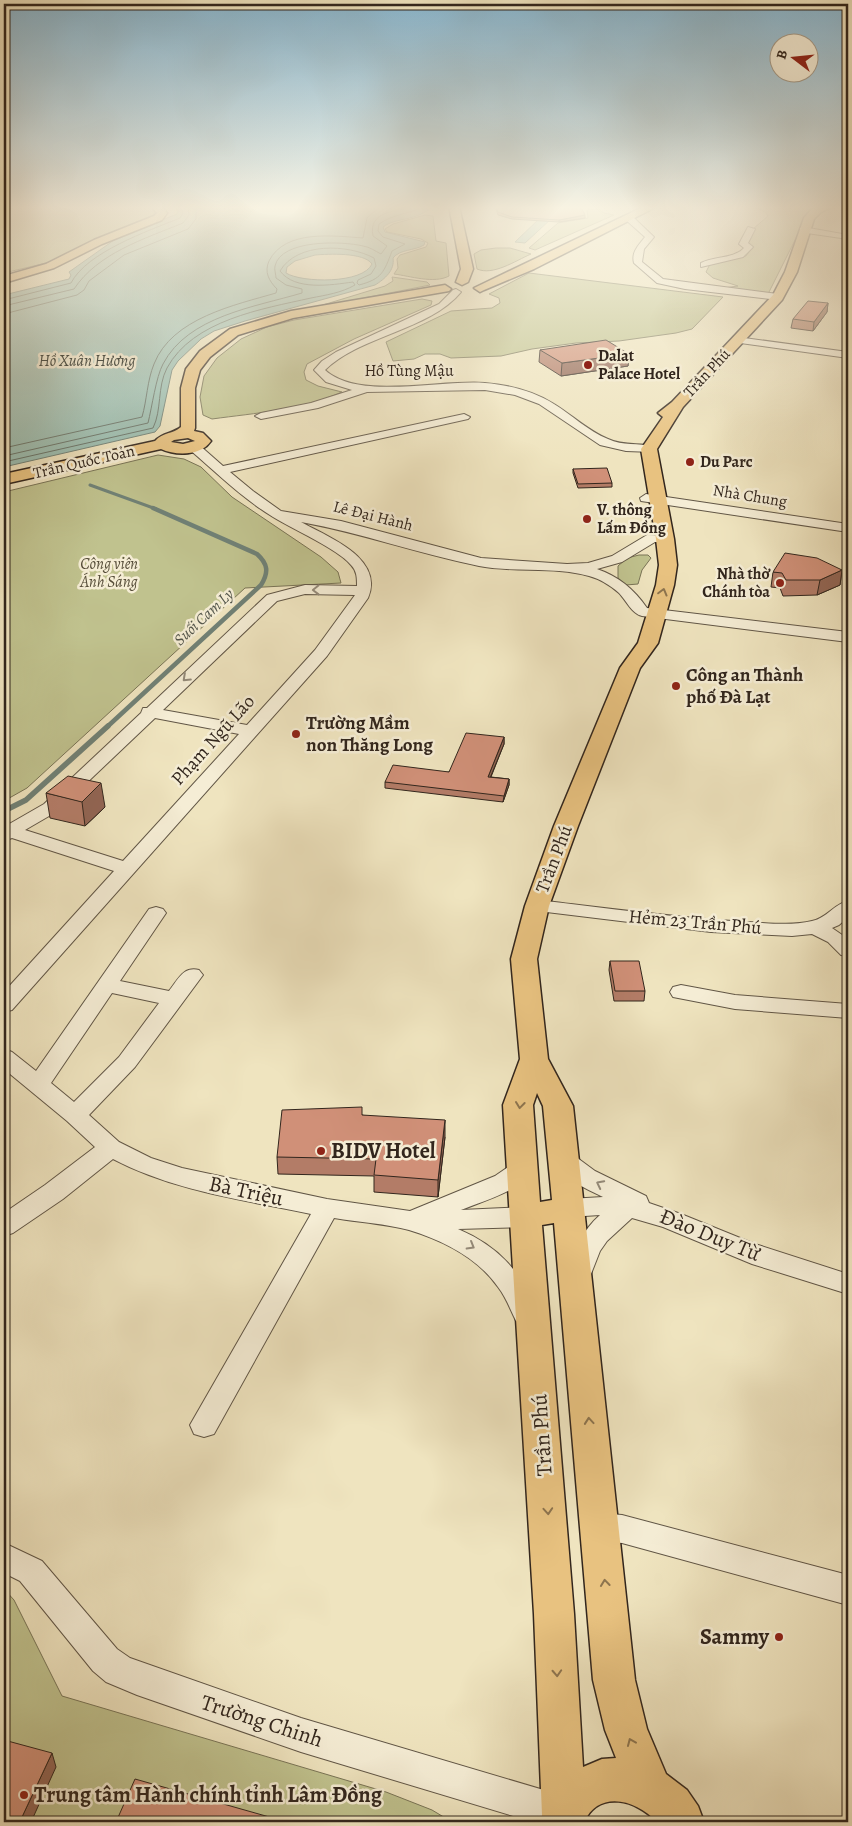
<svg xmlns="http://www.w3.org/2000/svg" width="852" height="1826" font-family="Alegreya,serif">
  <rect width="100%" height="100%" fill="#efe4bf"/>
  <filter id="stains"><feTurbulence type="fractalNoise" baseFrequency=".004" numOctaves="4"/><feColorMatrix values="0 0 0 0 .2 0 0 0 0 .09 0 0 0 0 .02 0 0 0 .5 -.17"/></filter>
  <radialGradient id="worn" r=".72"><stop offset=".6" stop-color="#630" stop-opacity="0"/><stop offset="1" stop-color="#630" stop-opacity=".3"/></radialGradient>
  <!-- green -->
  <g fill="#c0c28e" stroke="#797456">
    <path d="M4,206h146l5,6 -3,5 -7,3 -99,43 -42,10z"/>
    <path d="M753,206h67l-12,8 -40,80 -45,-6 15,-2 -25,-8 -7,-6 4,-8 36,-8 6,-8 -6,-4 7,-15 15,-13 -3,-4z"/>
    <path d="M599,209l5,4 10,2 -79,35 -6,-2 29,-25 30,-5 -1,-8z"/>
    <path d="M425,215l8,1 3,25 10,2 3,33c-15,8 -39,0 -55,-2l4,-6 -1,-9 3,-4 26,-8 2,-4 -7,-4 -34,-7 -2,-3 8,-5z"/>
    <path d="M496,248h14l21,6c-16,7 -38,22 -54,15l-3,-15 7,-4z"/>
    <path d="M529,273l194,24 -31,32 -16,4 -57,8 -43,2 -44,6 -31,7 -50,2 -11,-4h-15l-11,5 -21,2 -7,-19 65,-31 41,-3 8,-5 -1,-5 -10,-4z"/>
    <path d="M392,277l35,5 3,3 -117,23 72,-22 8,-5z"/>
    <path d="M422,299l10,2 -1,4 -77,34 -47,25 -3,8 2,8 12,6 24,6c-41,18 -86,21 -130,27l-9,-4 -3,-18 4,-21 13,-18 24,-19 26,-12 27,-7z"/>
    <path d="M158,455l26,4 17,8 31,30 89,60 17,15 3,11 -96,5 -218,200 -23,13v-196l1,-9 -1,-13v-91z"/>
    <path d="M639,555h9l3,3 -9,12 -4,14 -12,1 -8,-7v-12l9,-8z"/>
    <path d="M4,1589l10,11 48,96 324,96 46,18 20,12h-448z"/>
  </g>
  <!-- water -->
  <g fill="#9abeb2" stroke="#708176" fill-rule="evenodd">
    <path d="M173,206h260c-17,16 -37,11 -50,21l2,5 40,10 -1,3c-10,6 -24,4 -31,13 2,12 -8,21 -18,27l-130,36 -31,10 -13,8 -23,22 -6,9 -12,56 -5,6 -151,35v-172l65,-16 2,-4 -2,-3 48,-34 60,-24 1,-3zM315,255c13,-1 49,-3 57,9 -9,20 -70,19 -86,9l1,-6 8,-6z"/>
    <path d="M540,218l11,1 -26,24 -10,-1z"/>
  </g>
  <g fill="none" stroke-linecap="round" stroke-linejoin="round">
    <!-- shore -->
    <g stroke="#667268" stroke-width="1">
      <path d="M4,300l67,-17c16,-31 77,-52 109,-65l3,-5 -3,-7"/>
      <path d="M4,306l70,-17c24,-36 70,-50 109,-66l6,-8 -1,-9"/>
      <path d="M4,314l73,-19 7,-5 5,-9 35,-26 64,-26 8,-10v-13"/>
      <path d="M4,448l138,-31c5,-17 5,-36 12,-53 18,-46 81,-59 122,-71l1,-4c-8,-8 -13,-17 -8,-28 16,-32 65,-25 94,-23l4,-20 14,-12"/>
      <path d="M4,456l144,-33c4,-16 8,-46 15,-59 25,-48 92,-57 139,-71v-4l-16,-4 -10,-7c0,-3 -2,-9 -1,-12 6,-27 68,-25 88,-20 7,1 12,5 18,8l6,-8 -14,-10c-5,-25 22,-24 40,-30"/>
      <path d="M4,462l149,-34c9,-18 4,-41 14,-60 26,-48 95,-59 144,-70 15,-3 30,-5 44,-13l-2,-3c-22,3 -58,9 -73,-11 17,-29 68,-27 94,-13l2,8 -5,8 -13,6 -1,3 2,2c23,-6 25,-13 33,-34l13,-7 -22,-7 -5,-6 1,-7c14,-10 31,-10 46,-18"/>
    </g>
    <!-- stream-far2 -->
    <path stroke="#708176" stroke-width="3" d="M90,485l66,24"/>
    <!-- stream-far1 -->
    <path stroke="#708176" stroke-width="4.5" d="M107,727l154,-142c8,-13 7,-21 -4,-31l-104,-46"/>
    <!-- stream -->
    <path stroke="#708176" stroke-width="5.5" d="M4,811l22,-11 82,-74"/>
    <defs>
      <g id="minor">
        <path d="M626,216h6l22,21 -10,12 -2,13 21,17 115,15 5,3 -5,3 -93,-11 -28,-6 -23,-20c-3,-11 5,-18 11,-26l-19,-17z"/>
        <path d="M748,227l7,2 -7,14 5,4 -10,10 -42,10v-4c13,-7 33,-4 43,-15l-5,-4z"/>
        <path d="M803,227l45,8v4l-48,-7v-4z"/>
        <path d="M456,289l5,3c-31,38 -102,44 -136,78 34,31 116,9 160,13 24,2 49,8 69,21 18,11 34,27 54,35 15,7 30,4 45,7l2,3 -2,3 -27,-1 -26,-6 -61,-41 -24,-9 -30,-5 -118,2 -49,16 -57,11 -6,-3 6,-3 50,-10 41,-13 -26,-8 -12,-12 8,-9 14,-9 103,-48 14,-14z"/>
        <path d="M737,337l111,15v6l-115,-16 -1,-2z"/>
        <path d="M464,414l6,3 -2,2 -238,53 23,19 28,20 60,10 140,37 86,6 21,-1 24,-7 35,-21 23,1 2,3 -2,3h-15l-33,20 -25,7c21,7 37,20 50,39l201,24v10l-206,-26c-10,-2 -16,-16 -23,-23 -9,-8 -19,-14 -30,-17 -35,-10 -74,-3 -110,-10 -60,-12 -117,-33 -178,-44 27,15 84,36 67,76l-41,58 -315,354 -8,2v-20l110,-121 -102,-33 -8,3v-14l40,-23 97,-91 2,-5h4l120,-113 38,-10 52,1c0,-8 0,-15 -6,-21 -13,-16 -59,-36 -78,-48 -31,-19 -56,-44 -83,-67l-2,-3 2,-3h8l25,22zM305,594l50,1 -40,55 -68,75 -84,-15 114,-109zM155,718l84,16 -116,127 -98,-31 31,-18z"/>
        <path d="M646,494l202,30v8l-207,-31 -1,-3z"/>
        <path d="M537,900c70,8 140,18 210,22 21,1 44,4 65,-1 15,-3 22,-17 36,-20v16l-9,8 -7,3 16,11v17l-7,-1 -13,-13 -16,-8 -20,2 -81,-4 -181,-22 -3,-4 3,-4z"/>
        <path d="M156,907l7,2 3,4 -46,68 49,10c9,-11 14,-25 30,-21l4,5 -68,92 -46,48 30,27 32,16 31,10 145,31 83,12 85,-35 19,-13 9,-3 9,3 3,6c-12,21 -52,32 -74,41l65,-3 9,3 4,7 -4,7 -9,3 -68,2c42,18 63,43 80,84l-4,8 -9,3 -9,-3c-6,-12 -10,-24 -18,-34 -20,-29 -56,-47 -89,-57 -22,-6 -51,-8 -75,-12l-120,216 -10,3 -10,-3 -4,-9 121,-211c-67,-14 -137,-23 -198,-55l-50,40 -50,34 -9,3v-23l41,-28 50,-38 -28,-26 -63,-52v-20l8,3 24,19 113,-162zM112,993l47,10 -40,54 -45,45 -23,-19z"/>
        <path d="M681,985l54,10 113,9v14l-113,-9 -62,-12 -3,-5 3,-5z"/>
        <path d="M563,1151l9,3 23,17 51,25 3,7 32,11 74,30 93,30v20l-96,-30 -89,-37 -31,-9 -25,23 -7,10 -11,28 -9,3 -9,-3 -4,-7c6,-22 16,-42 33,-57l-31,2 -9,-2 -4,-7 4,-7 9,-2 34,-2c-18,-9 -42,-19 -52,-37l3,-6z"/>
        <path d="M599,1513l23,2 226,60v30l-226,-62 -23,-2 -11,-4 -4,-10 4,-10z"/>
        <path d="M4,1543l38,18 75,88 13,9 171,60 263,78 12,6 6,12 -4,8h-45l-232,-70 -164,-57 -31,-13 -13,-11 -73,-90 -16,-8z"/>
      </g>
      <g id="major">
        <path d="M151,206h11l5,7 -5,7 -60,24 -48,24 -50,15v-7l42,-12 48,-24 60,-24 3,-3z"/>
        <path d="M449,206h10l14,63 -5,13 -6,3 -6,-3 5,-13z"/>
        <path d="M645,206h13l-124,63 -50,21 -4,2 -6,-4z"/>
        <path d="M818,206h16l-13,6 -7,7 -17,53 -15,28 -99,107 -26,42 17,90 3,26 -3,20 -16,58 -18,25 -62,158 -29,80 -12,53 11,100 25,47 62,574 12,49 19,45 21,16 11,16 6,16h-47c-20,-22 -58,-33 -73,0h-43l1,-7 -8,-201 -31,-509 17,-46 -9,-100 14,-53 29,-80 66,-158 18,-25 18,-58 3,-20 -3,-26 -15,-90 22,-32 -5,-4 14,-11 101,-107 12,-23 19,-54 9,-10zM537,1093l6,13 9,94 -12,2 -7,-97zM554,1223l39,457 12,50 11,28 -14,1 -19,8 -9,-153 -32,-389z"/>
        <path d="M445,285l6,4 -2,2 -156,27 -55,17 -28,22 -10,13 -5,18v40l-1,3 9,2 8,8c-10,15 -35,15 -50,8l-157,35v-10l151,-33c8,-9 18,-7 26,-14v-39l5,-19 14,-18 30,-22 61,-18zM188,438l7,3 -12,3 -12,-2 3,-2z"/>
      </g>
    </defs>
    <!-- minor casing -->
    <use href="#minor" stroke="#615646" stroke-width="2"/>
    <!-- major casing -->
    <use href="#major" stroke="#32261d" stroke-width="3"/>
    <!-- minor -->
    <use href="#minor" fill="#f5edd5" fill-rule="evenodd"/>
    <!-- major -->
    <use href="#major" fill="#e8c280" fill-rule="evenodd"/>
  </g>
  <!-- wall -->
  <g fill="#b37c67" stroke="#32261d">
    <path d="M495,206h88l-2,2 4,10 -26,4 -47,-3 -14,-4z"/>
    <path d="M828,303l-1,9 -14,19 -22,-3 2,-9z"/>
    <path d="M540,350l89,4 -1,12 -67,10 -22,-14z"/>
    <path d="M573,469l39,14v4l-34,1 -5,-15z"/>
    <path d="M842,570l-2,15 -23,10 -34,1 -3,-8 -9,-1 2,-15z"/>
    <path d="M504,737v7l-13,33 18,2v6l-6,17 -118,-14v-6l64,-10z"/>
    <path d="M46,793l59,14 -20,19 -35,-8z"/>
    <path d="M610,961l35,30 -1,10h-30l-5,-31z"/>
    <path d="M362,1115l83,22 -7,60 -64,-5v-16l-96,-2 -1,-17z"/>
  </g>
  <!-- shaded-wall -->
  <g fill="#926554" stroke="#32261d">
    <path d="M585,215v3l-26,4v-2z"/>
    <path d="M828,303l-1,9 -14,19 1,-9z"/>
    <path d="M629,354l-1,12 -67,10 1,-13z"/>
    <path d="M842,570l-2,15 -23,10 3,-15z"/>
    <path d="M504,737v7l-16,39v-6z"/>
    <path d="M509,779v6l-6,17 1,-6z"/>
    <path d="M101,783l4,24 -20,19 -3,-24z"/>
    <path d="M445,1120v17l-7,60v-17z"/>
    <path d="M52,1753l4,14 -25,55 -9,-5z"/>
  </g>
  <!-- building -->
  <g fill="#d09078" stroke="#32261d">
    <path d="M496,206h85v1l4,8 -26,5 -47,-3 -14,-5z"/>
    <path d="M808,301l20,2 -14,19 -21,-3z"/>
    <path d="M606,340l23,14 -67,9 -22,-13z"/>
    <path d="M607,468l5,15 -34,1 -5,-15z"/>
    <path d="M785,553l32,5 25,12 -22,10h-34l-4,-7 -9,-1z"/>
    <path d="M466,733l38,4 -16,40 21,2 -5,17 -119,-14 8,-17 56,7z"/>
    <path d="M68,776l33,7 -19,19 -36,-9z"/>
    <path d="M610,961h29l6,30h-30z"/>
    <path d="M362,1107v8l83,5 -7,60 -64,-5 2,-16 -99,-2 5,-47z"/>
    <path d="M4,1740l48,13 -30,64 18,5h-36z"/>
    <path d="M135,1779l152,43h-171z"/>
  </g>
  <!-- one-way arrows -->
  <defs><path id="oneway-chevron" d="M-2-3.5L2.5 0L-2 3.5" fill="none" stroke-width="1.6" stroke-linecap="round" stroke-linejoin="round" transform="scale(1.25)"/></defs>
  <g stroke="#948a79">
    <use href="#oneway-chevron" transform="translate(316 590) rotate(179)"/>
    <use href="#oneway-chevron" transform="translate(186 678) rotate(137)"/>
    <use href="#oneway-chevron" transform="translate(600 1184) rotate(-153)"/>
    <use href="#oneway-chevron" transform="translate(471 1246) rotate(30)"/>
  </g>
  <g stroke="#8d744e">
    <use href="#oneway-chevron" transform="translate(663 592) rotate(-75)"/>
    <use href="#oneway-chevron" transform="translate(520 1105) rotate(97)"/>
    <use href="#oneway-chevron" transform="translate(589 1421) rotate(-95)"/>
    <use href="#oneway-chevron" transform="translate(548 1511) rotate(86)"/>
    <use href="#oneway-chevron" transform="translate(605 1583) rotate(-96)"/>
    <use href="#oneway-chevron" transform="translate(557 1673) rotate(87)"/>
    <use href="#oneway-chevron" transform="translate(631 1742) rotate(-113)"/>
  </g>
  <!-- sky -->
  <linearGradient id="sky" x2="0" y2="1"><stop stop-color="#89b8d2"/><stop offset="0.45" stop-color="#f8f3e2"/><stop offset="1" stop-color="#f8f3e2" stop-opacity="0"/></linearGradient>
  <rect width="852" height="462" fill="url(#sky)"/>
  <!-- markers -->
  <g fill="#8f2418" stroke="#f5edd5" stroke-width="2">
    <circle cx="588" cy="365" r="5"/>
    <circle cx="690" cy="462" r="5"/>
    <circle cx="587" cy="519" r="5"/>
    <circle cx="780" cy="583" r="5"/>
    <circle cx="676" cy="686" r="5"/>
    <circle cx="296" cy="734" r="5"/>
    <circle cx="321" cy="1151" r="5"/>
    <circle cx="779" cy="1637" r="5"/>
    <circle cx="24" cy="1795" r="5"/>
  </g>
  <g text-anchor="middle" dominant-baseline="central" stroke-width="5" stroke-linejoin="round" paint-order="stroke">
    <!-- far-poi labels -->
    <g font-size="16" font-weight="bold" fill="#32261d" stroke="#f5edd5" text-anchor="start">
      <text x="598" y="356">Dalat<tspan x="598" dy="18">Palace Hotel</tspan></text>
      <text x="700" y="462">Du Parc</text>
      <text x="597" y="510">V. thông<tspan x="597" dy="18">Lấm Đồng</tspan></text>
      <text x="770" y="574" text-anchor="end">Nhà thờ<tspan x="770" dy="18">Chánh tòa</tspan></text>
    </g>
    <!-- far-water labels -->
    <g font-size="16" font-style="italic" fill="#51544a" stroke="#f5edd5">
      <text x="87" y="361">Hồ Xuân Hương</text>
      <text transform="translate(204 617) rotate(-43)">Suối Cam Ly</text>
    </g>
    <!-- far-street labels -->
    <g font-size="16" fill="#32261d" stroke="#f5edd5">
      <text x="409" y="371">Hồ Tùng Mậu</text>
      <text transform="translate(707 373) rotate(-47)">Trần Phú</text>
      <text transform="translate(84 462) rotate(-13)">Trần Quốc Toản</text>
      <text transform="translate(750 496) rotate(9)">Nhà Chung</text>
      <text transform="translate(373 516) rotate(14)">Lê Đại Hành</text>
    </g>
    <!-- far-park labels -->
    <g font-size="16" font-style="italic" fill="#564d39" stroke="#f5edd5">
      <text x="109" y="564">Công viên<tspan x="109" dy="18">Ánh Sáng</tspan></text>
    </g>
    <!-- poi labels -->
    <g font-size="19" font-weight="bold" fill="#32261d" stroke="#f5edd5" text-anchor="start">
      <text x="686" y="675">Công an Thành<tspan x="686" dy="22">phố Đà Lạt</tspan></text>
      <text x="306" y="723">Trường Mầm<tspan x="306" dy="22">non Thăng Long</tspan></text>
    </g>
    <!-- street labels -->
    <g font-size="19" fill="#32261d" stroke="#f5edd5">
      <text transform="translate(213 740) rotate(-48)">Phạm Ngũ Lão</text>
      <text transform="translate(554 859) rotate(-69)">Trần Phú</text>
      <text transform="translate(695 922) rotate(5)">Hẻm 23 Trần Phú</text>
    </g>
    <!-- near-poi labels -->
    <g font-size="22" font-weight="bold" fill="#32261d" stroke="#f5edd5" text-anchor="start">
      <text x="331" y="1151">BIDV Hotel</text>
      <text x="769" y="1637" text-anchor="end">Sammy</text>
      <text x="34" y="1795">Trung tâm Hành chính tỉnh Lâm Đồng</text>
    </g>
    <!-- near-street labels -->
    <g font-size="22" fill="#32261d" stroke="#f5edd5">
      <text transform="translate(246 1191) rotate(12)">Bà Triệu</text>
      <text transform="translate(710 1235) rotate(22)">Đào Duy Từ</text>
      <text transform="translate(542 1435) rotate(-94)">Trần Phú</text>
      <text transform="translate(262 1721) rotate(18)">Trường Chinh</text>
    </g>
  </g>
  <!-- margin -->
  <rect width="852" height="1826" fill="none" stroke="#efe4bf" stroke-width="20"/>
  <rect x="5" y="5" width="842" height="1816" fill="none" stroke="#32261d" stroke-width="2.5"/>
  <rect x="10" y="10" width="832" height="1806" fill="none" stroke="#32261d"/>
  <!-- north arrow -->
  <g transform="translate(794 58) rotate(286)"><circle r="24" fill="#f5edd5" stroke="#a79d8b"/>
  <path d="M0-4L9 19L0 12L-9 19Z" fill="#8f2418"/>
  <text y="-8" font-size="14" font-weight="bold" text-anchor="middle" fill="#32261d">B</text>
  </g>
  <rect width="100%" height="100%" filter="url(#stains)"/>
  <rect width="100%" height="100%" fill="url(#worn)"/>
</svg>
